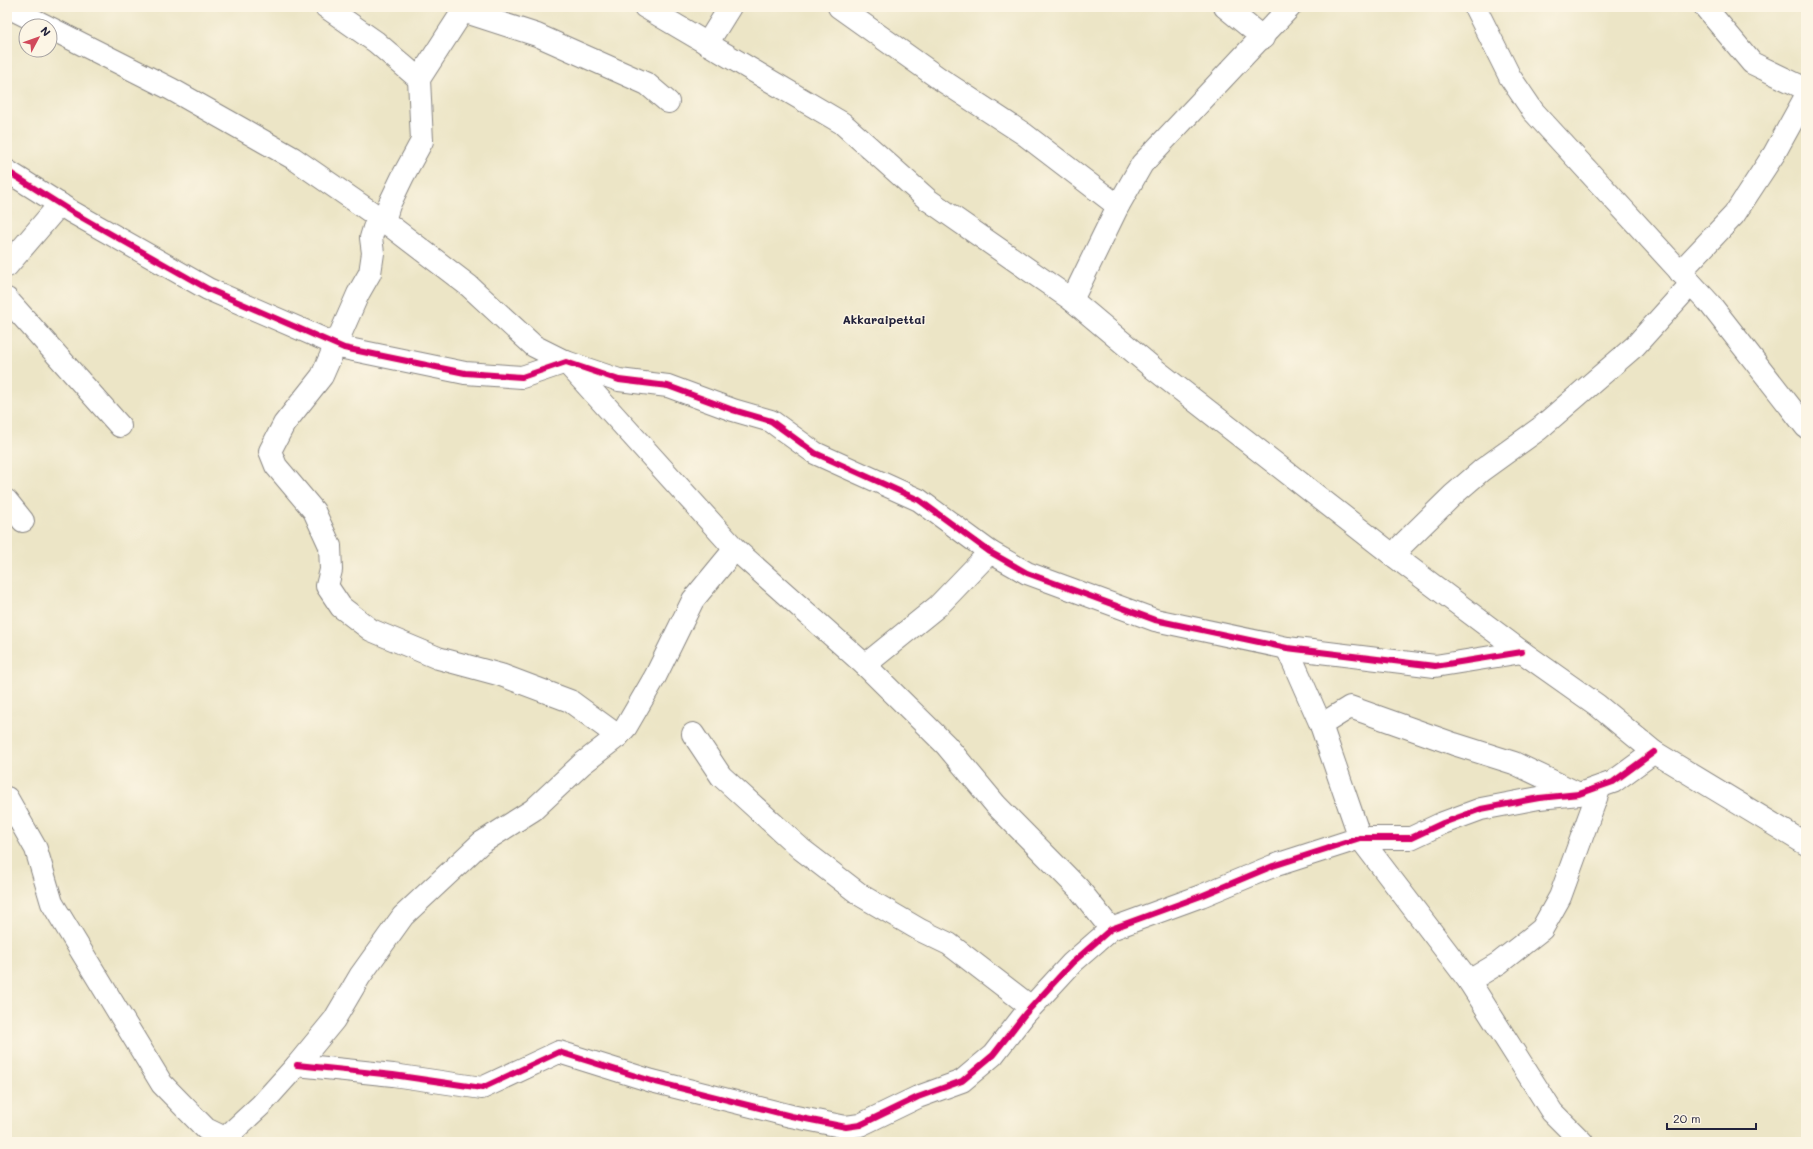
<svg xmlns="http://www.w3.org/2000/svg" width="1813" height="1149" font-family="Mali,sans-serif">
  <rect width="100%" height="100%" fill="#fcf5e5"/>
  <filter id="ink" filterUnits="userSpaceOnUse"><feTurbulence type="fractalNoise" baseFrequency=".025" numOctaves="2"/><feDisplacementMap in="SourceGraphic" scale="8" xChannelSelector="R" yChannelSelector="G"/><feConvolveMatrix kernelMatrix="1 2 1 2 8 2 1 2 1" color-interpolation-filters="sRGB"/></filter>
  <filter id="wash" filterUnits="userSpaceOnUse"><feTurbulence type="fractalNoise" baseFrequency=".012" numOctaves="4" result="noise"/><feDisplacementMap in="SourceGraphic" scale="16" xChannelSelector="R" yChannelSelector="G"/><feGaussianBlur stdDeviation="0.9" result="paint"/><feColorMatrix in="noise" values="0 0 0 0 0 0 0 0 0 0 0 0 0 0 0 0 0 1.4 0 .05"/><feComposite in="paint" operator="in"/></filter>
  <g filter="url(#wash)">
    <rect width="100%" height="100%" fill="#ece5c6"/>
  </g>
  <g filter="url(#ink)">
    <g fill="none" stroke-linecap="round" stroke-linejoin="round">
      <defs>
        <g id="minor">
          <path d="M8,7l38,19"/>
          <path d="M326,7l50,35 43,37"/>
          <path d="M459,7l4,4 -44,68 3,62 -19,35 -14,29 -5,16 -10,7 -3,10 2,15 -3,20 -12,21 -36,82 -38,48 -14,27 6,15 38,45 16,35 1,24 -4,16 14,21 30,23 67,28 63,17 69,26 48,35"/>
          <path d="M645,7l197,116 85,76 145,101 81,68 241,188 128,96 75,53 57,47 152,92"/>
          <path d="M839,7l101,72 84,55 94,72"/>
          <path d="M1225,7l38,31"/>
          <path d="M1475,7l35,70 23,34 177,193 96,123"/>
          <path d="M1705,7l47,56 54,26"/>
          <path d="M463,11l74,24 110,49 21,18"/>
          <path d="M50,28l121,61 122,69 91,63 85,65 65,60 32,16 169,187 130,116 81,80 50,60 83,84 32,40"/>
          <path d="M707,44l23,-37"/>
          <path d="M7,171l65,41 136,77 136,59 121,25 57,4 44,-15 53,18 49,6 65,24 38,11 44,32 104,47 71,52 37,21 128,47 132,28 148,18 87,-14"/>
          <path d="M7,266l53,-62"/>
          <path d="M1680,272l54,-57 40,-61 32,-58"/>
          <path d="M7,299l113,127"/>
          <path d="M1072,300l46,-94 24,-42 148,-157"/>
          <path d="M7,501l16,20"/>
          <path d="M1394,556l8,-11 51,-50 29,-25 57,-41 96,-83 56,-62"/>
          <path d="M1287,648l34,77 39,113 109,143 83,131 30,30"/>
          <path d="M865,665l73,-59 52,-54"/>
          <path d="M1321,725l29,-18 104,37 60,19 65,31"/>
          <path d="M693,734l28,42 80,73 61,47 58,34 29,14 82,63"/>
          <path d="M7,798l29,51 16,54 110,181 44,45 27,13"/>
          <path d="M1469,981l30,-18 43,-34 18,-32 40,-110"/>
          <path d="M297,1065l96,10 89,13 77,-36 93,29 139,35 55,11 14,-2 58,-28 44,-16 31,-26 32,-41 47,-51 39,-34 90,-33 72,-30 87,-28h51l32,-15 38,-14 58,-11 40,-4 34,-12 41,-30"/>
          <path d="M221,1142l40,-37 36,-40 37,-45 26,-44 43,-60 78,-73 52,-33 49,-46 36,-28 8,-9 29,-50 38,-77 42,-51"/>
        </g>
      </defs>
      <!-- minor casing -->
      <use href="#minor" stroke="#878480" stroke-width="24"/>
      <!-- minor -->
      <use href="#minor" stroke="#fff" stroke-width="22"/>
      <defs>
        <g id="cycleway">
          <path d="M7,171l65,41 136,77 136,59 121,25 57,4 44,-15 53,18 49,6 65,24 38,11 44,32 104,47 71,52 37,21 128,47 132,28 148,18 87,-14"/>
          <path d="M297,1065l96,10 89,13 77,-36 93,29 139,35 55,11 14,-2 58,-28 44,-16 31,-26 32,-41 47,-51 39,-34 90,-33 72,-30 87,-28h51l32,-15 38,-14 58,-11 40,-4 34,-12 41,-30"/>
        </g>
      </defs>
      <!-- cycleway casing -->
      <use href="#cycleway" stroke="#fcf5e5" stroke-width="8"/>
      <!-- cycleway -->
      <use href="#cycleway" stroke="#d6006c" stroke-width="6"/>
    </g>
  </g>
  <g text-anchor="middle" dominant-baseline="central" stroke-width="3" stroke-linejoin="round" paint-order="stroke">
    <!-- quarter labels -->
    <g font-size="12" font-weight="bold" fill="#22223b" stroke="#fcf5e5">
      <text x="884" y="319">Akkaraipettai</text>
    </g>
  </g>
  <!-- margin -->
  <rect width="1813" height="1149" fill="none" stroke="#fcf5e5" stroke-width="24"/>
  <!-- north arrow -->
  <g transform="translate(38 38) rotate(49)"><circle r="19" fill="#fcf5e5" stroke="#a5a1a1"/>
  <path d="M0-3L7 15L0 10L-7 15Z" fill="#d1495b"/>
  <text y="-6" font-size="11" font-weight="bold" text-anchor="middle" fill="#22223b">N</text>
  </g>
  <!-- scale -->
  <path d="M1667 1123v6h89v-6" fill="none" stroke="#22223b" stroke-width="2"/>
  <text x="1673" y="1123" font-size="12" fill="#22223b" stroke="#fcf5e5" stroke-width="3" paint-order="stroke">20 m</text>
</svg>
